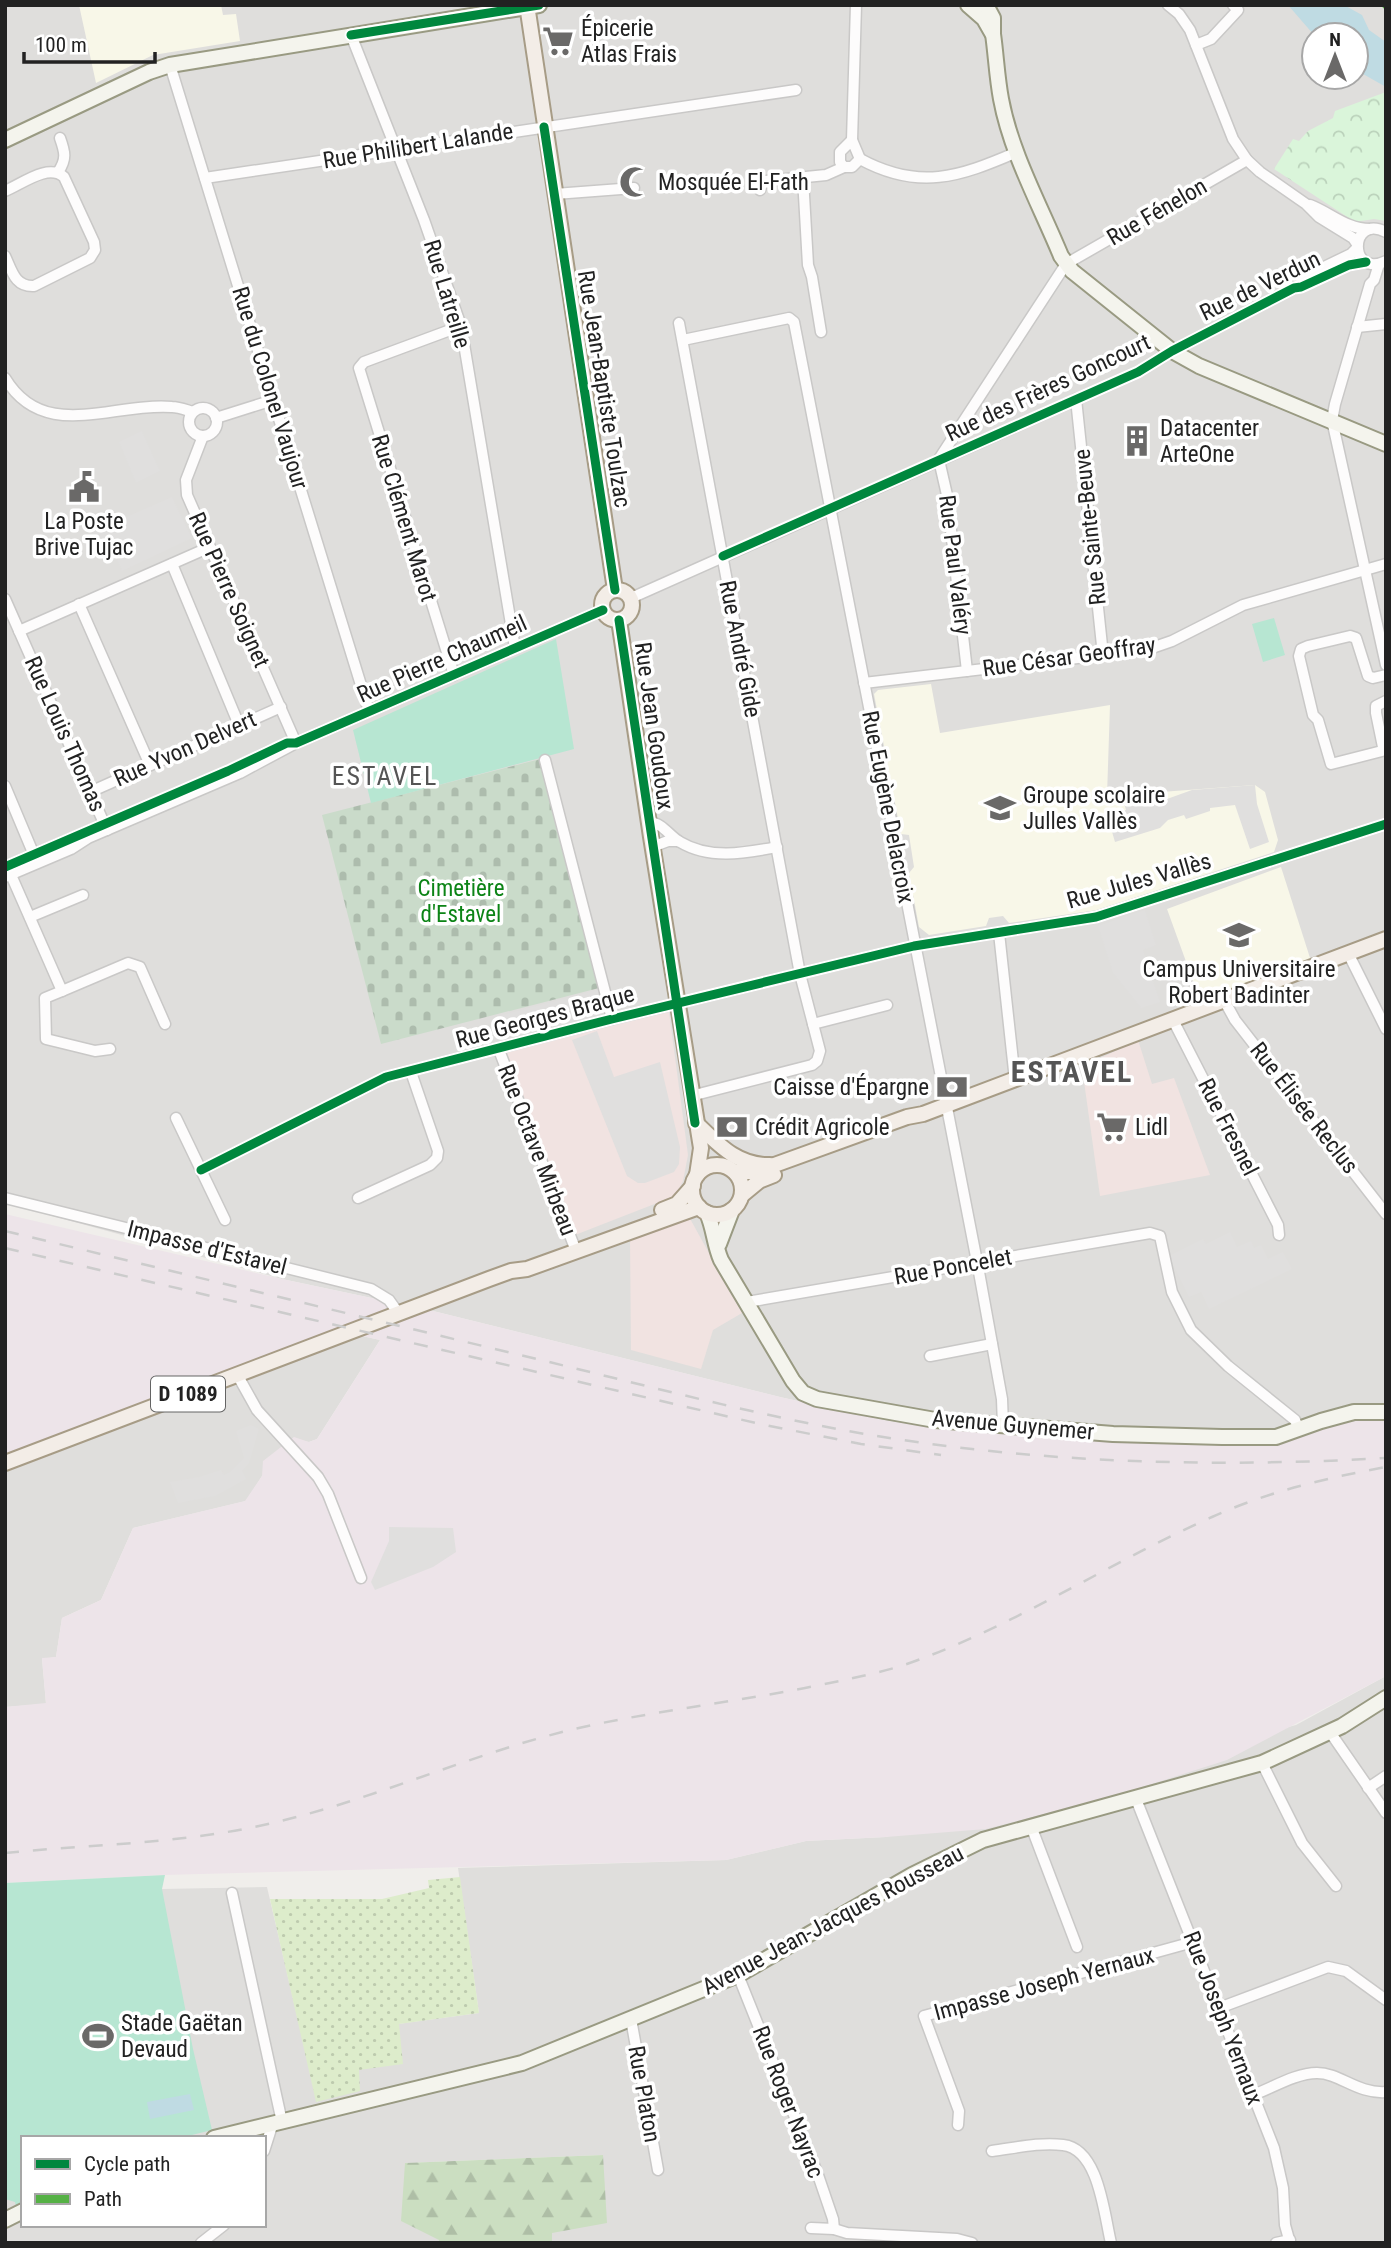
<svg xmlns="http://www.w3.org/2000/svg" width="1391" height="2248" font-family="'Roboto Condensed',sans-serif">
  <defs>
    <pattern id="grass-dots" width="8" height="8" patternUnits="userSpaceOnUse" patternTransform="scale(1.75)"><rect width="8" height="8" fill="#ddeccb"/><path d="M2 2h.1M6 6h.1" fill="none" stroke="#bdcaae" stroke-width="1.8" stroke-linecap="round"/></pattern>
    <pattern id="forest-firs" width="22" height="20" patternUnits="userSpaceOnUse" patternTransform="scale(1.75)"><rect width="22" height="20" fill="#cbdec1"/><path d="M5 1l3.5 6h-7zM16 11l3.5 6h-7z" fill="#aebea6"/></pattern>
    <pattern id="cemetery-stones" width="16" height="16" patternUnits="userSpaceOnUse" patternTransform="scale(1.75)"><rect width="16" height="16" fill="#cadbca"/><path d="M2 7V4a2 2 0 0 1 4 0v3zM10 15v-3a2 2 0 0 1 4 0v3z" fill="#adbcad"/></pattern>
    <pattern id="park-crowns" width="20" height="18" patternUnits="userSpaceOnUse" patternTransform="scale(1.75)"><rect width="20" height="18" fill="#daf5da"/><path d="M2 6a3 3 0 1 1 6 0M12 15a3 3 0 1 1 6 0" fill="none" stroke="#bbd2bb"/></pattern>
  </defs>
  <rect width="100%" height="100%" fill="#f0eeeb"/>
  <!-- residential -->
  <g fill="#dfdedc" fill-rule="evenodd">
    <path d="M5,5h1381v1414l-19,1 -43,7 -42,16 -104,1 -225,-14 -65,-9 -108,-24 -347,-86 -151,-32 -277,-76zM1314,35h42v42h-42z"/>
    <path d="M362,1336l18,4 -63,99 -8,3 -8,-1 -39,35 -16,25 -113,27 -32,72 -39,18 -6,39 -14,2 4,45 -41,3v-235z"/>
    <path d="M1386,1676v567h-834l-1,-9 52,-79 -198,8 34,77 -1,3h-433v-360l156,6 106,-2 50,215 42,-32 39,-46 81,-11 -21,-145 268,-8 80,-19 80,-4 410,-112zM23,2138h241v87h-241z"/>
  </g>
  <!-- commercial -->
  <g fill="#f1e3e1">
    <path d="M669,1012l19,143 -5,26 -8,15 -100,39 -69,-183z"/>
    <path d="M1138,1040l14,44 22,-6 36,97 -110,21 -18,-129z"/>
    <path d="M688,1215l54,98 -29,17 -12,39 -70,-19 -1,-115z"/>
  </g>
  <!-- industrial -->
  <path fill="#ede4e9" d="M5,1214l277,65 151,32 347,86 108,24 65,9 225,14 104,-1 42,-16 19,-5 43,-3v257l-159,84 -116,37 -125,32 -100,8 -80,4 -80,19 -562,15 -159,8v-176l41,-4 -4,-45 14,-1 6,-39 39,-18 32,-72 112,-27 17,-25 1,-15 31,-24 15,5 8,-3 63,-99 -18,-4 -21,7 -336,129z"/>
  <!-- education -->
  <g fill="#f8f7e8">
    <path d="M79,5h142l2,10 13,-1 4,27 -87,14 -57,28z"/>
    <path d="M931,684l9,49 170,-28 -3,91 148,-11 10,7 13,48 -4,12 -177,58 -88,13 -6,-7 -14,2 -3,8 -57,9 -10,-8 -10,-54 5,-6 -5,-32 -8,-1 -27,-140 4,-4z"/>
    <path d="M1281,867l30,94 -110,42 -34,-94z"/>
  </g>
  <!-- grass -->
  <path fill="url(#grass-dots)" d="M460,1877l19,136 -80,11 4,40 -44,6 1,21 -44,11 -46,-203h112l47,-11 -1,-8z"/>
  <!-- forest -->
  <path fill="url(#forest-firs)" d="M603,2155l4,68 -55,10v10h-114l1,-3 -38,-19 4,-58z"/>
  <!-- cemetery -->
  <path fill="url(#cemetery-stones)" d="M540,759l59,229 -218,56 -59,-229z"/>
  <!-- park -->
  <path fill="url(#park-crowns)" d="M1386,92v129l-12,-2 -19,3 -81,-53 19,-30 6,2 9,-10 25,-13 2,-7z"/>
  <!-- pitch -->
  <g fill="#b7e6d2">
    <path d="M1274,618l11,37 -22,7 -11,-38z"/>
    <path d="M556,639l18,110 -203,54 -18,-73z"/>
    <path d="M165,1875l-3,14 31,160 19,81 -32,8h-157v65l-7,3 -1,-4 -10,-3v-316z"/>
  </g>
  <!-- parking -->
  <g fill="#e0dfde">
    <path d="M142,431l18,40 -24,12 -17,-41z"/>
    <path d="M172,497l20,41 -70,33 -13,-29 -21,9 -7,-14z"/>
    <path d="M505,632l-4,12 -47,18 -7,-20z"/>
    <path d="M1255,785l2,19 12,38 -19,7 -15,-44 -25,3v3l-24,8 -2,-4 -16,5 -8,8 -45,14 -7,-24 18,-8 -4,-15 42,-3 3,7 25,-9z"/>
    <path d="M1145,910l11,35 -13,5 17,52 -19,6 -28,-35 -15,-47z"/>
    <path d="M600,989l6,24 -105,27 -6,-23z"/>
    <path d="M597,1031l17,46 46,-15 20,85 -1,17 -5,8 -29,11h-7l-11,-7 -55,-136z"/>
    <path d="M1230,1232l7,15 14,-6 3,7 7,-3 7,14 15,-7 9,17 -83,40 -8,-17 -12,5 -20,-41 34,-17 3,5z"/>
    <path d="M251,1425l8,4 -10,34 -7,8 4,8 -31,17 -37,7 -8,-21 29,-5 22,-7 3,5 6,-3 14,-14 -8,-27z"/>
    <path d="M389,1527l64,1 3,24 -23,15 -58,23 -4,-8 18,-41z"/>
  </g>
  <!-- water -->
  <g fill="#bfdbe3">
    <path d="M1288,5h56l18,10 7,15 17,12v45l-30,-17v-35h-42z"/>
    <path d="M190,2094l4,16 -44,9 -3,-17z"/>
  </g>
  <g fill="none" stroke-linecap="round" stroke-linejoin="round">
    <defs>
      <g id="street">
        <path d="M1168,5l11,9 11,16 43,109 14,21 13,12 46,32 13,13 34,21 4,6"/>
        <path d="M351,35l73,185 37,106 54,322"/>
        <path d="M1196,45l15,-6 27,-29 -5,-5"/>
        <path d="M170,65l199,646"/>
        <path d="M852,140l4,-135"/>
        <path d="M852,140l8,19 -8,8h-8l-4,-5v-10z"/>
        <path d="M860,159c59,32 99,18 157,-7"/>
        <path d="M58,172c9,-13 7,-20 2,-34"/>
        <path d="M205,178l591,-88"/>
        <path d="M803,178l5,87 4,12 9,55"/>
        <path d="M760,190l2,-6 4,-3 60,-6 18,-8"/>
        <path d="M5,191c17,-7 43,-28 59,-14l30,65 1,8 -5,8 -56,28c-19,1 -22,-15 -29,-30"/>
        <path d="M555,194l79,-6"/>
        <path d="M1310,205c21,8 36,24 60,24"/>
        <path d="M1386,232c-37,-19 -38,47 0,29"/>
        <path d="M1379,264l-5,16 -4,4 -35,120 -3,16 54,245"/>
        <path d="M1314,281l35,-16 17,-3"/>
        <path d="M679,323l121,651 20,77 -3,10 -5,4 -121,31"/>
        <path d="M1357,327l29,-3"/>
        <path d="M683,340l106,-22 5,4 185,950 23,127 1,27"/>
        <path d="M5,378c39,65 107,24 167,29 7,0 14,3 21,5"/>
        <path d="M1076,399l27,256"/>
        <circle cx="203" cy="422" r="14"/>
        <path d="M216,418l57,-18"/>
        <path d="M203,436l-17,44 1,15 109,248"/>
        <path d="M939,459l127,-195 181,-104"/>
        <path d="M939,460l8,35 20,176"/>
        <path d="M172,564l67,161"/>
        <path d="M631,598l507,-226 34,-21 122,-63 30,-21 27,-13 6,-6"/>
        <path d="M5,599l102,231"/>
        <path d="M79,604l71,161"/>
        <path d="M19,631l191,-84"/>
        <path d="M454,675l-95,-307 5,-6 97,-36"/>
        <path d="M1386,675l-13,3 -5,-2 -12,-38 -6,-2 -42,10 -7,3 -2,7 14,59 5,5 13,44 51,-13 1,-4 -7,-34v-7l10,-5"/>
        <path d="M864,683l282,-33 26,-9 71,-36 143,-41"/>
        <path d="M545,760l67,259"/>
        <path d="M229,771l43,-21"/>
        <path d="M5,786l29,69"/>
        <path d="M90,792l191,-85"/>
        <path d="M649,822c14,1 20,14 31,20 30,18 65,11 97,5"/>
        <path d="M652,847l16,-6h10"/>
        <path d="M5,867l98,-42"/>
        <path d="M11,875l51,116 66,-28 12,4 25,57"/>
        <path d="M5,877l66,-28 17,-11 152,-65 56,-30 307,-133"/>
        <path d="M30,917l53,-22"/>
        <path d="M999,933l16,147"/>
        <path d="M1348,953l38,76"/>
        <path d="M62,991l-17,7 1,41 49,12 15,-2"/>
        <path d="M1224,1000l11,20 151,194"/>
        <path d="M1173,1020l105,205 1,10"/>
        <path d="M813,1024l74,-19"/>
        <path d="M499,1050l77,201"/>
        <path d="M176,1118l49,102"/>
        <path d="M201,1170l185,-93 226,-58 302,-73 182,-29 290,-93"/>
        <path d="M5,1198l366,91 18,11 10,14"/>
        <path d="M358,1198l72,-33 7,-7 1,-7 -27,-79"/>
        <path d="M747,1302l403,-69 10,3 12,56 19,38 37,36 67,54 4,10"/>
        <path d="M930,1356l62,-12"/>
        <path d="M238,1376l19,34 61,67 10,17 33,84"/>
        <path d="M1330,1732l56,81"/>
        <path d="M1262,1763l40,80 34,43"/>
        <path d="M1368,1788l18,-12"/>
        <path d="M1136,1799l138,349 9,40 2,37 5,18"/>
        <path d="M1031,1826l46,121"/>
        <path d="M232,1893l50,229"/>
        <path d="M738,1975l80,200 15,44 1,10"/>
        <path d="M1219,2008l109,-41 18,4 40,29"/>
        <path d="M631,2019l27,151"/>
        <path d="M1253,2095c19,-7 43,-22 64,-22 23,0 40,21 69,19"/>
        <path d="M958,2125l1,-14 -35,-95 269,-74"/>
        <path d="M264,2151l7,-22 -1,-4"/>
        <path d="M992,2151c23,-3 48,-9 71,-6 36,4 41,69 48,98"/>
        <path d="M811,2228l23,1 13,4 110,6 15,4"/>
        <path d="M201,2243l23,-18"/>
        <path d="M1276,2243l14,-3"/>
      </g>
      <g id="secondary">
        <path d="M968,5l16,14 8,14"/>
        <path d="M986,5l7,13v16c3,21 4,44 8,65 10,54 39,106 60,157l11,15 100,80 27,15 187,78"/>
        <path d="M5,140l144,-68 21,-7 369,-60"/>
        <path d="M707,1213c7,15 7,31 14,47l72,121 10,12 14,6 118,21 178,14 109,3h54l45,-16 33,-9h32"/>
        <path d="M719,1244l13,-34"/>
        <path d="M214,2138l308,-75 216,-88 174,-100 71,-35 279,-77 80,-37 44,-28"/>
        <path d="M5,2220l18,-9"/>
      </g>
      <g id="primary">
        <path d="M527,5l88,585"/>
        <circle cx="617" cy="605" r="15"/>
        <path d="M619,620l32,217 50,311 -4,27"/>
        <path d="M696,1123c22,21 41,43 74,42"/>
        <circle cx="717" cy="1190" r="25"/>
        <path d="M735,1172h20l152,-55 16,-3 463,-175"/>
        <path d="M742,1195l17,-14 15,-6"/>
        <path d="M662,1210l15,-6 16,-18"/>
        <path d="M5,1463l484,-184 22,-8 16,-2 172,-62"/>
      </g>
    </defs>
    <!-- street casing -->
    <use href="#street" stroke="#c9c8c7" stroke-width="13"/>
    <!-- secondary casing -->
    <use href="#secondary" stroke="#999a82" stroke-width="18"/>
    <!-- primary casing -->
    <use href="#primary" stroke="#a79c86" stroke-width="18"/>
    <!-- street -->
    <use href="#street" stroke="#fdfcfc" stroke-width="10"/>
    <!-- secondary -->
    <use href="#secondary" stroke="#f4f4ed" stroke-width="14"/>
    <!-- primary -->
    <use href="#primary" stroke="#f3ede7" stroke-width="14"/>
    <!-- rail -->
    <g stroke="#ccc" stroke-width="2.5" stroke-dasharray="14 14" stroke-linecap="butt">
      <path d="M5,1231c179,43 357,86 536,129 107,26 215,55 324,74 171,29 347,34 521,24"/>
      <path d="M5,1248l755,176 101,20 80,11"/>
      <path d="M5,1853c89,-9 179,-9 267,-30 101,-23 196,-68 298,-93 77,-18 157,-27 235,-42 34,-7 67,-13 99,-23 108,-37 204,-102 308,-148 55,-25 114,-39 174,-50"/>
    </g>
    <!-- quiet -->
    <path stroke="#55b145" stroke-width="7" stroke-dasharray="14 7" stroke-linecap="butt" d="M1385,5l1,1"/>
    <defs>
      <g id="cycleway">
        <path d="M351,35l188,-30"/>
        <path d="M544,127l71,463"/>
        <path d="M723,556l415,-184 34,-21 122,-63 7,-1 48,-22 17,-3"/>
        <path d="M619,620l76,503"/>
        <path d="M5,867l223,-96 59,-28h9l307,-133"/>
        <path d="M201,1170l185,-93 226,-58 302,-73 182,-29 290,-93"/>
      </g>
    </defs>
    <!-- cycleway casing -->
    <use href="#cycleway" stroke="#fff" stroke-width="13"/>
    <!-- cycleway -->
    <use href="#cycleway" stroke="#00873e" stroke-width="9"/>
  </g>
  <!-- icons -->
  <defs>
    <symbol id="supermarket-bare" viewBox="-9 -9 18 18"><path d="M-6-5.5h2.5l.6 2H6L4.5 2H-2.5L-4.4-4H-6ZM-1.5 3.2a1.3 1.3 0 1 0 .1 0ZM3 3.2a1.3 1.3 0 1 0 .1 0Z" fill="#6a6968" stroke="#fff" stroke-width="2.5" paint-order="stroke"/></symbol>
    <symbol id="mosque-bare" viewBox="-9 -9 18 18"><path d="M3.5-4.9A6 6 0 1 0 3.5 4.9A5 5 0 1 1 3.5-4.9Z" fill="#6a6968" stroke="#fff" stroke-width="2.5" paint-order="stroke"/></symbol>
    <symbol id="building-bare" viewBox="-9 -9 18 18"><path d="M-4-6H4V6H1V3H-1V6H-4ZM-2.5-4.3h1.7v1.8h-1.7ZM.8-4.3h1.7v1.8H.8ZM-2.5-1h1.7V.8h-1.7ZM.8-1h1.7V.8H.8Z" fill="#6a6968" stroke="#fff" stroke-width="2.5" paint-order="stroke"/></symbol>
    <symbol id="civic-bare" viewBox="-9 -9 18 18"><path d="M-.6-6.5H3V-4.5H.6V-3L4-1V1h2V6H-6V1h2V-1L-.6-3ZM-1.2 2.5V6h2.4V2.5Z" fill="#6a6968" stroke="#fff" stroke-width="2.5" paint-order="stroke"/></symbol>
    <symbol id="school-bare" viewBox="-9 -9 18 18"><path d="M0-5L7-2L0 1L-7-2ZM-4 1L0 2.5L4 1V4Q0 6-4 4Z" fill="#6a6968" stroke="#fff" stroke-width="2.5" paint-order="stroke"/></symbol>
    <symbol id="university-bare" viewBox="-9 -9 18 18"><path d="M0-5L7-2L0 1L-7-2ZM-4 1L0 2.5L4 1V4Q0 6-4 4Z" fill="#6a6968" stroke="#fff" stroke-width="2.5" paint-order="stroke"/></symbol>
    <symbol id="bank-bare" viewBox="-9 -9 18 18"><path d="M-6-4H6V4H-6ZM0-2.3a2.3 2.3 0 1 0 0 4.6a2.3 2.3 0 1 0 0-4.6Z" fill="#6a6968" stroke="#fff" stroke-width="2.5" paint-order="stroke"/></symbol>
    <symbol id="stadium-bare" viewBox="-9 -9 18 18"><path d="M0-5a6.5 5 0 1 0 0 10a6.5 5 0 1 0 0-10ZM-3.5-1.8h7v3.6h-7Z" fill="#6a6968" stroke="#fff" stroke-width="2.5" paint-order="stroke"/></symbol>
  </defs>
  <g fill-rule="evenodd">
    <use href="#supermarket-bare" x="536" y="19" width="44" height="44"/>
    <use href="#mosque-bare" x="613" y="160" width="44" height="44"/>
    <use href="#building-bare" x="1115" y="419" width="44" height="44"/>
    <use href="#civic-bare" x="62" y="465" width="44" height="44"/>
    <use href="#school-bare" x="978" y="786" width="44" height="44"/>
    <use href="#university-bare" x="1217" y="913" width="44" height="44"/>
    <use href="#bank-bare" x="930" y="1065" width="44" height="44"/>
    <use href="#bank-bare" x="710" y="1105" width="44" height="44"/>
    <use href="#supermarket-bare" x="1090" y="1105" width="44" height="44"/>
    <use href="#stadium-bare" x="76" y="2014" width="44" height="44"/>
  </g>
  <g text-anchor="middle" dominant-baseline="central" stroke-width="7" stroke-linejoin="round" paint-order="stroke">
    <!-- shield labels -->
    <rect fill="#fff" stroke="#646464" stroke-width="2" x="151" y="1376.5" width="74" height="35" rx="5"/>
    <g font-size="21" font-weight="bold" fill="#222">
      <text x="188" y="1394">D 1089</text>
    </g>
    <!-- poi labels -->
    <g font-size="23" fill="#222" stroke="#fff" text-anchor="start">
      <text x="581" y="28">Épicerie<tspan x="581" dy="26">Atlas Frais</tspan></text>
      <text x="658" y="182">Mosquée El-Fath</text>
      <text x="1160" y="428">Datacenter<tspan x="1160" dy="26">ArteOne</tspan></text>
      <text x="84" y="521" text-anchor="middle">La Poste<tspan x="84" dy="26">Brive Tujac</tspan></text>
      <text x="1023" y="795">Groupe scolaire<tspan x="1023" dy="26">Julles Vallès</tspan></text>
      <text x="1239" y="969" text-anchor="middle">Campus Universitaire<tspan x="1239" dy="26">Robert Badinter</tspan></text>
      <text x="929" y="1087" text-anchor="end">Caisse d'Épargne</text>
      <text x="755" y="1127">Crédit Agricole</text>
      <text x="1135" y="1127">Lidl</text>
      <text x="121" y="2023">Stade Gaëtan<tspan x="121" dy="26">Devaud</tspan></text>
    </g>
    <!-- street labels -->
    <g font-size="23" fill="#222" stroke="#fff">
      <text transform="translate(418 146) rotate(-9)">Rue Philibert Lalande</text>
      <text transform="translate(1157 212) rotate(-30)">Rue Fénelon</text>
      <text transform="translate(1260 286) rotate(-26)">Rue de Verdun</text>
      <text transform="translate(447 294) rotate(73)">Rue Latreille</text>
      <text transform="translate(270 388) rotate(73)">Rue du Colonel Vaujour</text>
      <text transform="translate(1048 388) rotate(-25)">Rue des Frères Goncourt</text>
      <text transform="translate(604 389) rotate(81)">Rue Jean-Baptiste Toulzac</text>
      <text transform="translate(404 518) rotate(73)">Rue Clément Marot</text>
      <text transform="translate(1090 527) rotate(-96)">Rue Sainte-Beuve</text>
      <text transform="translate(955 565) rotate(83)">Rue Paul Valéry</text>
      <text transform="translate(229 590) rotate(66)">Rue Pierre Soignet</text>
      <text transform="translate(740 649) rotate(79)">Rue André Gide</text>
      <text transform="translate(1069 657) rotate(-8)">Rue César Geoffray</text>
      <text transform="translate(442 659) rotate(-24)">Rue Pierre Chaumeil</text>
      <text transform="translate(654 726) rotate(82)">Rue Jean Goudoux</text>
      <text transform="translate(65 734) rotate(66)">Rue Louis Thomas</text>
      <text transform="translate(185 749) rotate(-24)">Rue Yvon Delvert</text>
      <text transform="translate(888 807) rotate(79)">Rue Eugène Delacroix</text>
      <text transform="translate(1139 881) rotate(-16)">Rue Jules Vallès</text>
      <text transform="translate(545 1017) rotate(-15)">Rue Georges Braque</text>
      <text transform="translate(1304 1108) rotate(52)">Rue Élisée Reclus</text>
      <text transform="translate(1228 1127) rotate(63)">Rue Fresnel</text>
      <text transform="translate(537 1150) rotate(69)">Rue Octave Mirbeau</text>
      <text transform="translate(207 1248) rotate(14)">Impasse d'Estavel</text>
      <text transform="translate(953 1267) rotate(-10)">Rue Poncelet</text>
      <text transform="translate(1013 1425) rotate(5)">Avenue Guynemer</text>
      <text transform="translate(833 1920) rotate(-28)">Avenue Jean-Jacques Rousseau</text>
      <text transform="translate(1044 1984) rotate(-15)">Impasse Joseph Yernaux</text>
      <text transform="translate(1223 2018) rotate(69)">Rue Joseph Yernaux</text>
      <text transform="translate(644 2094) rotate(80)">Rue Platon</text>
      <text transform="translate(788 2102) rotate(69)">Rue Roger Nayrac</text>
    </g>
    <!-- park labels -->
    <g font-size="23" fill="#0c8416" stroke="#fff">
      <text x="461" y="888">Cimetière<tspan x="461" dy="26">d'Estavel</tspan></text>
    </g>
    <!-- quarter labels -->
    <g font-size="26" letter-spacing="2" fill="#555" stroke="#fff">
      <text x="385" y="776">ESTAVEL</text>
    </g>
    <!-- district labels -->
    <g font-size="30" font-weight="bold" letter-spacing="2" fill="#555" stroke="#fff">
      <text x="1072" y="1071">ESTAVEL</text>
    </g>
  </g>
  <!-- border -->
  <rect width="1391" height="2248" fill="none" stroke="#222222" stroke-width="14"/>
  <!-- legend -->
  <rect x="21" y="2136" width="245" height="91" fill="#ffffff" stroke="#a7a7a7" stroke-width="2"/>
  <rect x="35" y="2159" width="35" height="10" fill="#00873e" stroke="#a7a7a7" stroke-width="2"/>
  <text x="84" y="2171" font-size="21" fill="#222222">Cycle path</text>
  <rect x="35" y="2194" width="35" height="10" fill="#55b145" stroke="#a7a7a7" stroke-width="2"/>
  <text x="84" y="2206" font-size="21" fill="#222222">Path</text>
  <!-- north arrow -->
  <g transform="translate(1335 56)"><circle r="33" fill="#ffffff" stroke="#a7a7a7" stroke-width="2"/>
  <path d="M0-5L12 26L0 18L-12 26Z" fill="#6a6968"/>
  <text y="-10" font-size="19" font-weight="bold" text-anchor="middle" fill="#222222">N</text>
  </g>
  <!-- scale -->
  <path d="M24 52v10h131v-10" fill="none" stroke="#222222" stroke-width="3.5"/>
  <text x="35" y="52" font-size="21" fill="#222222" stroke="#ffffff" stroke-width="5" paint-order="stroke">100 m</text>
</svg>
